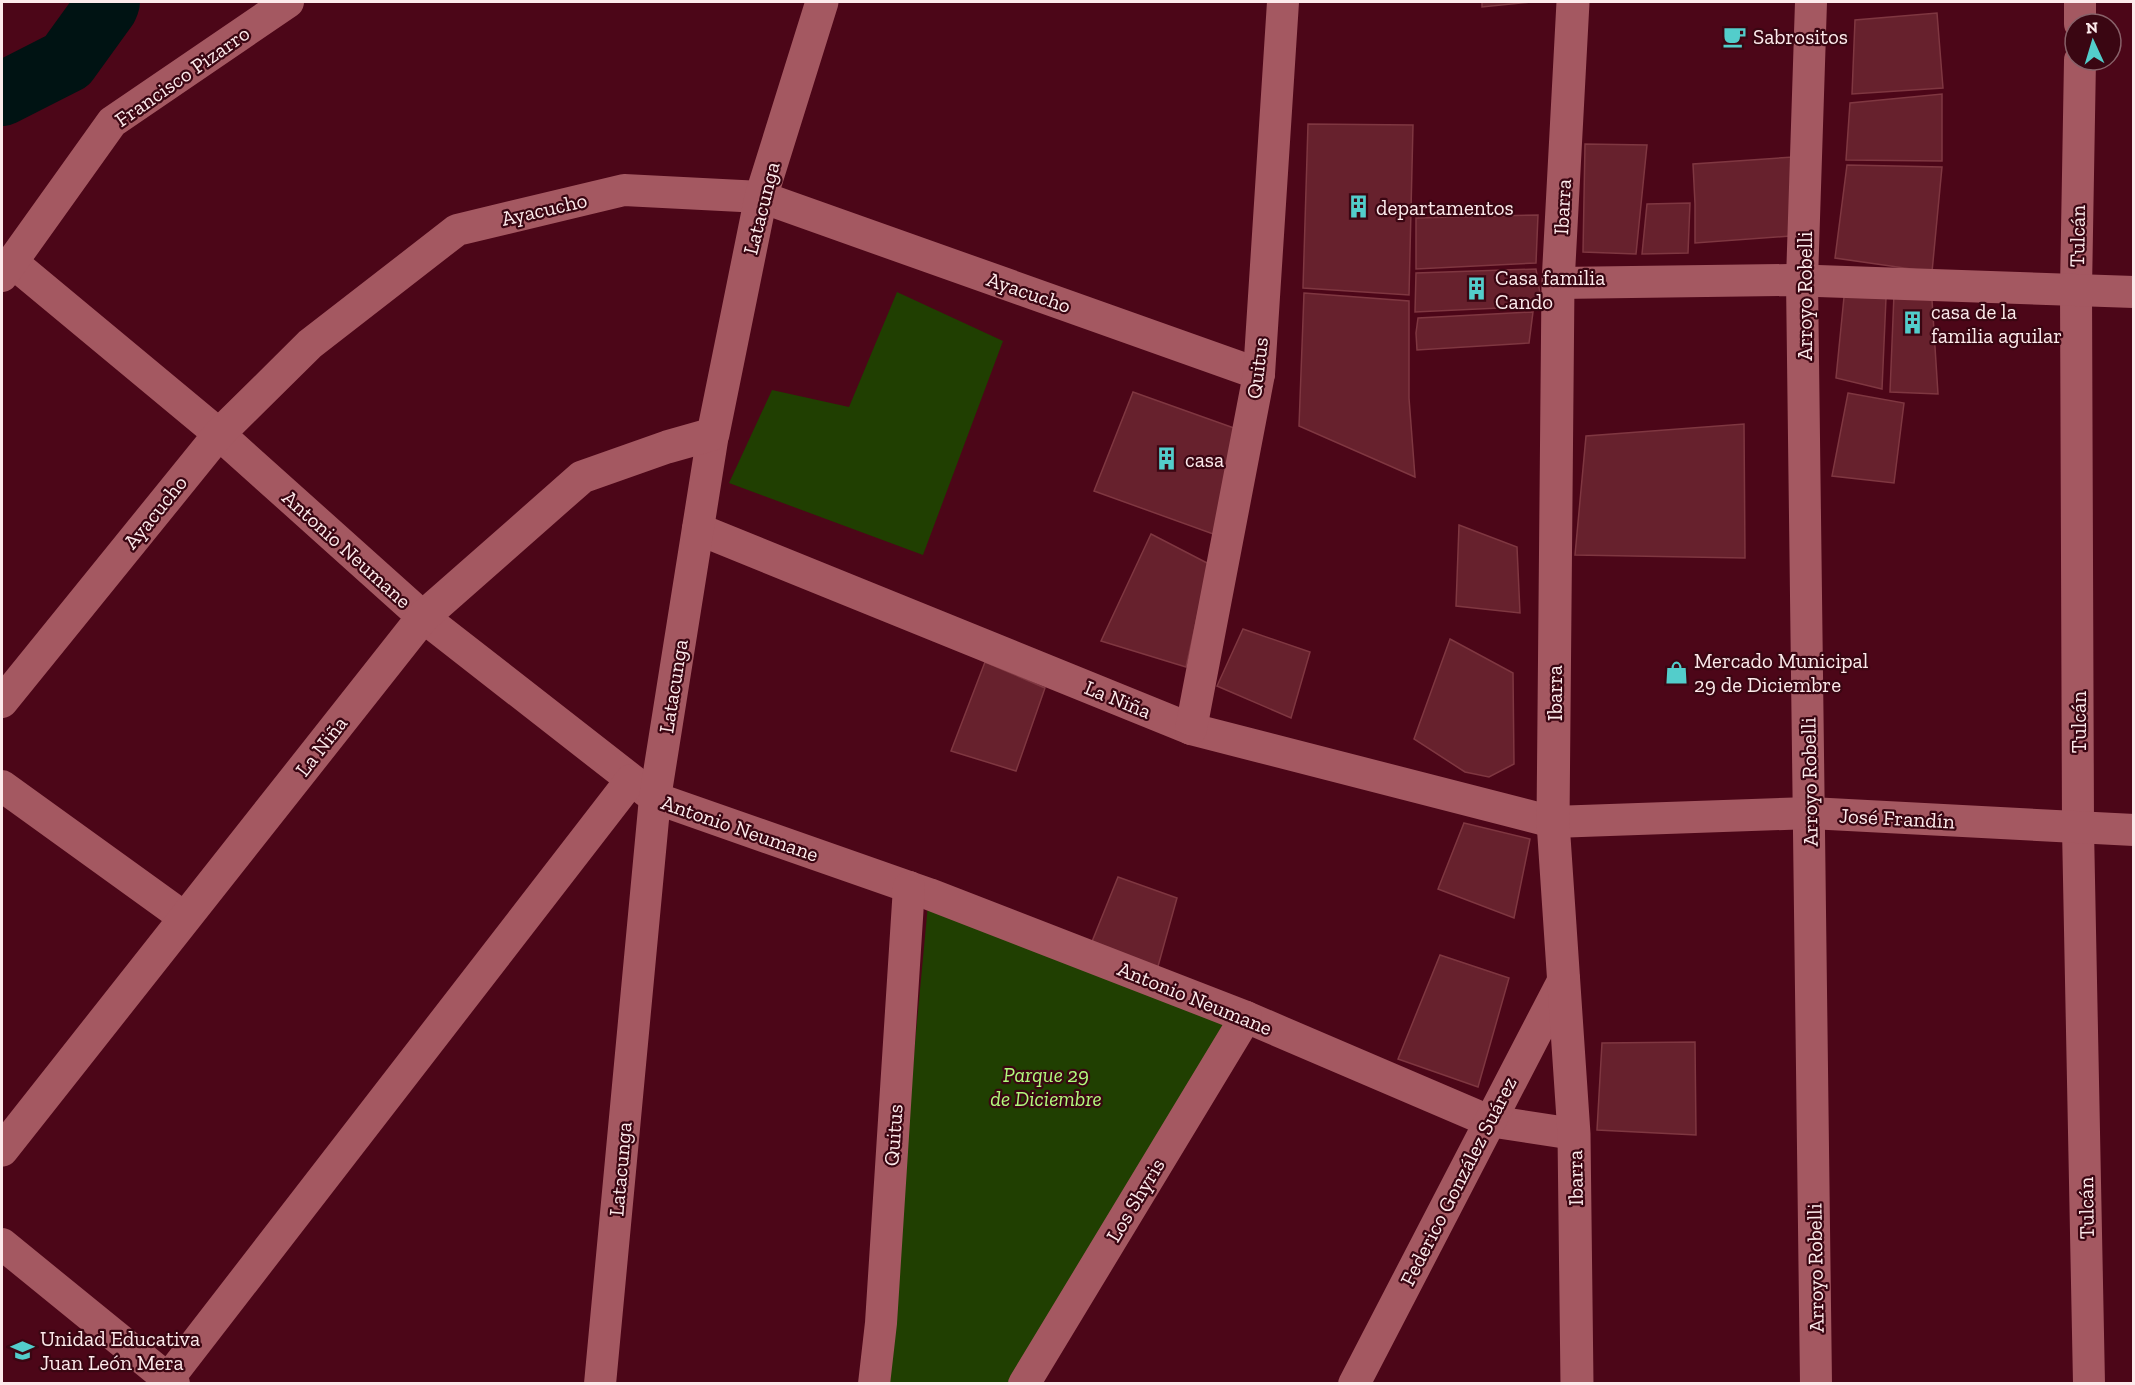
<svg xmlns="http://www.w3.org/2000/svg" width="2135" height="1385" font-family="'Zilla Slab',serif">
  <rect width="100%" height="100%" fill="#4c0618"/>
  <!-- green -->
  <g fill="#203f01">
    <path d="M897,292l106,49 -80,214 -194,-72 43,-93 77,17z"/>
    <path d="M929,894l317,123 -222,366 -141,1z"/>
  </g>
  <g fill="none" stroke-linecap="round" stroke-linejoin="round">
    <!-- river -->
    <path stroke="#001313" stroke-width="64" d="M2,94l65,-33 39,-54 2,-5"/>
  </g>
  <!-- building -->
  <g fill="#67212d" stroke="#7f3741" stroke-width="1.5">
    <path d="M1482,2h49l-49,5z"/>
    <path d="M1937,13l6,75 -91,6 3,-74z"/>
    <path d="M1942,94v67l-96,-1 4,-57z"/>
    <path d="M1308,124l105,1 -4,170 -106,-7z"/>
    <path d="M1585,144l62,1 -11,109 -53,-2z"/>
    <path d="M1793,157l-3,79 -95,7v-39l-2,-40z"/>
    <path d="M1847,165l95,2 -10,105 -97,-14z"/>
    <path d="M1690,203l-2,50 -46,1 5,-50z"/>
    <path d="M1538,215l-2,48 -120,6v-51z"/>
    <path d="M1536,269l6,37 -127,6 1,-39z"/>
    <path d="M1304,293l105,8v97l6,79 -116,-51z"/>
    <path d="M1894,294l38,6 6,94 -48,-2z"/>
    <path d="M1844,297l42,1 -4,91 -46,-11z"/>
    <path d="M1533,312l-4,31 -112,7 -1,-17 2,-15z"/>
    <path d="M1133,392l101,36 -18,107 -122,-44z"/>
    <path d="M1848,393l56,10 -10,80 -62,-7z"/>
    <path d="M1744,424l1,134 -170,-3 11,-119z"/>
    <path d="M1459,525l58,22 3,66 -64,-7z"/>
    <path d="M1151,534l58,30 -23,103 -85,-26z"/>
    <path d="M1243,629l67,23 -19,66 -74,-32z"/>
    <path d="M1450,639l63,34 1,91 -25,13 -24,-5 -51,-33z"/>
    <path d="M985,662l60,26 -29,83 -65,-20z"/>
    <path d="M1464,823l66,16 -16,79 -76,-29z"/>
    <path d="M1118,877l59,21 -20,72 -66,-26z"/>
    <path d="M1440,955l69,23 -31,109 -80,-28z"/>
    <path d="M1695,1042l1,93 -99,-5 5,-87z"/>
  </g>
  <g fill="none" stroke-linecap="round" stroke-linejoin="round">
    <!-- street -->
    <g stroke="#a45861" stroke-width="32">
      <path d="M1811,2l-9,278 14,1104"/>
      <path d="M2080,24v-22"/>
      <path d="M2080,60l-4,229 2,540 11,555"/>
      <path d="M12,262l207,172 204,183 232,181 274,96 317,123 243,104 85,13"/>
      <path d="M2,276l110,-154 176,-120"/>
      <path d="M1558,283l231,-3 345,12"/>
      <path d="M698,529l493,200 362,93 257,-9 324,17"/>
      <path d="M2,702l217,-268 91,-90 147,-114 167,-40 137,7 498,177"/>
      <path d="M1191,729l68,-355 24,-372"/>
      <path d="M2,786l183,132"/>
      <path d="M2,1244l172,140"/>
      <path d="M168,1379l463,-599"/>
      <path d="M600,1384l55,-586 58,-364"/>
      <path d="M874,1384l7,-61 28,-436"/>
      <path d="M1024,1384l222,-367"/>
      <path d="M1354,1384l210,-405"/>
    </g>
    <!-- secondary -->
    <g stroke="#a45861" stroke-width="33">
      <path d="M1573,2l-15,281 -5,539 21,312 3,250"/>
      <path d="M2,1150l421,-533 159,-140 85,-30 46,-13 48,-237 61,-195"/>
    </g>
  </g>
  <!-- icons -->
  <defs>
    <symbol id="cafe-bare" viewBox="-9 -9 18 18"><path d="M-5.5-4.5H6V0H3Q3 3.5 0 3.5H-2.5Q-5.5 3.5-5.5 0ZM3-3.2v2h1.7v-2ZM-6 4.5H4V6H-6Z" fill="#53cdcb" stroke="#3a0612" stroke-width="2.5" paint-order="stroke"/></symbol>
    <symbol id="building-bare" viewBox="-9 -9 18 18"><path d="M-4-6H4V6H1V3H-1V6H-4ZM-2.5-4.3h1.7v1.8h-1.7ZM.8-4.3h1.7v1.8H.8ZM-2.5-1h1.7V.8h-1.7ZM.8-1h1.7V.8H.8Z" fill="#53cdcb" stroke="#3a0612" stroke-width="2.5" paint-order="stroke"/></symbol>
    <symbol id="shop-bare" viewBox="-9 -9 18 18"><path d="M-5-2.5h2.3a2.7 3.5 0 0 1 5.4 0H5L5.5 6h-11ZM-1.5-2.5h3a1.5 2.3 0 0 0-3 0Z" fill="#53cdcb" stroke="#3a0612" stroke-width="2.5" paint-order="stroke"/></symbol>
    <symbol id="school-bare" viewBox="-9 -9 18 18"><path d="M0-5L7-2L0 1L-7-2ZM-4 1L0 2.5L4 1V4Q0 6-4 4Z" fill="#53cdcb" stroke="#3a0612" stroke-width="2.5" paint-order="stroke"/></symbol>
  </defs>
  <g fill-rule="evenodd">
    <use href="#cafe-bare" x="1718" y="20" width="33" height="33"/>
    <use href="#building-bare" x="1342" y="190" width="33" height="33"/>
    <use href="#building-bare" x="1460" y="272" width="33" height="33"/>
    <use href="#building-bare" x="1896" y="306" width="33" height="33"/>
    <use href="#building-bare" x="1150" y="442" width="33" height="33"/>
    <use href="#shop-bare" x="1660" y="656" width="33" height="33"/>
    <use href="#school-bare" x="6" y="1334" width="33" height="33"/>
  </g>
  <g text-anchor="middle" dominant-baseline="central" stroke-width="4.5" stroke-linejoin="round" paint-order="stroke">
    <!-- poi labels -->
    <g font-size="21" fill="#fceaeb" stroke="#3a0612" text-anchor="start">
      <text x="1753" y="36">Sabrositos</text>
      <text x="1376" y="207">departamentos</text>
      <text x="1495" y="277">Casa familia<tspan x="1495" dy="24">Cando</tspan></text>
      <text x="1931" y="311">casa de la<tspan x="1931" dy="24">familia aguilar</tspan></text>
      <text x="1185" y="459">casa</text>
      <text x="1694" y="660">Mercado Municipal<tspan x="1694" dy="24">29 de Diciembre</tspan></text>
      <text x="40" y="1338">Unidad Educativa<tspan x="40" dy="24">Juan León Mera</tspan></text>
    </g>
    <!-- street labels -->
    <g font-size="21" fill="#fceaeb" stroke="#3a0612">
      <text transform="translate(182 76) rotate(-35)">Francisco Pizarro</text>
      <text transform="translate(1562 207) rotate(-87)">Ibarra</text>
      <text transform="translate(761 208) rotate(-76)">Latacunga</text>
      <text transform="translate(544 209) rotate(-13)">Ayacucho</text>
      <text transform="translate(2077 236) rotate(-89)">Tulcán</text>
      <text transform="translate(1029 292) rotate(19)">Ayacucho</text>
      <text transform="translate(1804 296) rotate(-90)">Arroyo Robelli</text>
      <text transform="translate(1257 368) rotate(-83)">Quitus</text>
      <text transform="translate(155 512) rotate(-51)">Ayacucho</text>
      <text transform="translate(347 549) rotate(42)">Antonio Neumane</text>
      <text transform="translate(673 686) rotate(-81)">Latacunga</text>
      <text transform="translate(1554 693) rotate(-90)">Ibarra</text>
      <text transform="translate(1118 699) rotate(22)">La Niña</text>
      <text transform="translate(2078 722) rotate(-90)">Tulcán</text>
      <text transform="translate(321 746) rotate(-52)">La Niña</text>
      <text transform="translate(1809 782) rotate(-91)">Arroyo Robelli</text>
      <text transform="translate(1897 818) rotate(3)">José Frandín</text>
      <text transform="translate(740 828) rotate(19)">Antonio Neumane</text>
      <text transform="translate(1195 998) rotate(22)">Antonio Neumane</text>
      <text transform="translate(893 1135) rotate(-86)">Quitus</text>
      <text transform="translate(620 1169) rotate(-85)">Latacunga</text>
      <text transform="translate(1575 1178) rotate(-91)">Ibarra</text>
      <text transform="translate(1458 1181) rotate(-63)">Federico González Suárez</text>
      <text transform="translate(1135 1200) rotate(-59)">Los Shyris</text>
      <text transform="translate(2086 1208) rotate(-91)">Tulcán</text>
      <text transform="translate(1815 1268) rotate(-91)">Arroyo Robelli</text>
    </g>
    <!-- park labels -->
    <g font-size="21" font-style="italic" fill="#b2fb7d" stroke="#3a0612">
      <text x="1046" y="1074">Parque 29<tspan x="1046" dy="24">de Diciembre</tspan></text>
    </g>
  </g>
  <!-- border -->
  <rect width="2135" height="1385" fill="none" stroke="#fceaeb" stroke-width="6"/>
  <!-- north arrow -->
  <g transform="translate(2093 42) rotate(356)"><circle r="28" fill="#3a0612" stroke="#886169" stroke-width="1.5"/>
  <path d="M0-4.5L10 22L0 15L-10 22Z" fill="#53cdcb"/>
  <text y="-9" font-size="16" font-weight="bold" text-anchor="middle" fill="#fceaeb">N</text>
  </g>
</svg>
